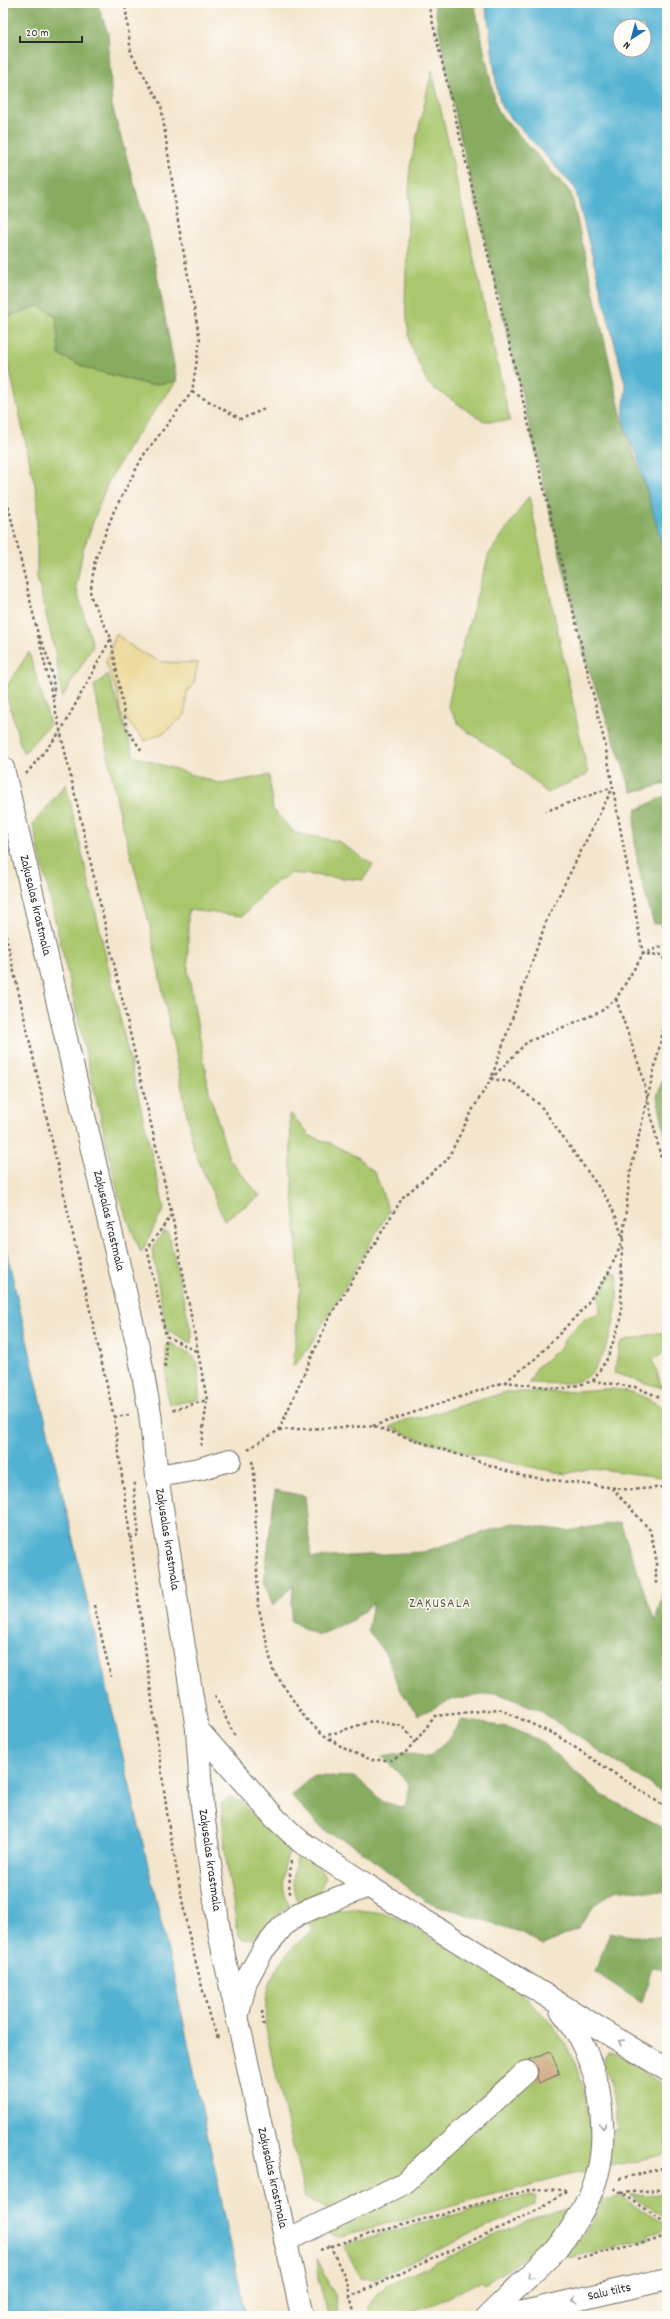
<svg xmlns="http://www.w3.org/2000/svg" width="670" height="2319" font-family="Dekko,sans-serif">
  <rect width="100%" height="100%" fill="#fdfcf7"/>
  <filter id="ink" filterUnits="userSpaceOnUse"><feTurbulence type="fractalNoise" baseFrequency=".025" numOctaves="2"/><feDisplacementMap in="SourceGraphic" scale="8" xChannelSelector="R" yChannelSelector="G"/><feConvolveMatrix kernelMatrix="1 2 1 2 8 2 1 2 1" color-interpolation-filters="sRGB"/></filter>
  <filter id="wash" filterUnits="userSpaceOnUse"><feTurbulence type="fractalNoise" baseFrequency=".012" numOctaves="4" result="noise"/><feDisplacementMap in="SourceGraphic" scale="16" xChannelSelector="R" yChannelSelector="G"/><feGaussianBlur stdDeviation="0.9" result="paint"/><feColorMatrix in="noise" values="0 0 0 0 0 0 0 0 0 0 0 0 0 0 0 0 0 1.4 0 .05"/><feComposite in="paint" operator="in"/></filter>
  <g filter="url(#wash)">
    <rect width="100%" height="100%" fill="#f4e6cd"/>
    <!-- green -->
    <g fill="#aac76e" stroke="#6a794c" fill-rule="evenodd">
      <path d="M432,70l78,351h-27l-55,-37 -18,-40 -5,-43 5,-134z"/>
      <path d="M39,306l17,10 30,52 63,17 28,-4 -44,59 -26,44 -24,66 -7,37 17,59 -31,52 -7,-46 -18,-75v-82l-34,-156v-21z"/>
      <path d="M529,496l59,278 -41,19 -38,-34 -48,-32 -13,-21 8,-37 33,-115z"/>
      <path d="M29,652l21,72 -27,30 -18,-65z"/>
      <path d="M108,674l26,82 87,28 48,-9 4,35 22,23 43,8 35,24 -10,15 -72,-7 -23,15 -25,28 -55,-6v61l21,120 20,68 31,37 -36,24 -30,-70 -45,-228 -29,-107 -26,-129z"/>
      <path d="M66,784l98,424 -23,45 -22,-56 -86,-373z"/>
      <path d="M290,1113l20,23 20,7 27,14 18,16 14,38 -80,137 -16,19 7,-76 -9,-130z"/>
      <path d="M163,1232h5l24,104 -1,7 -25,-14 -14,-80z"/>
      <path d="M612,1273l5,1c4,27 -8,98 -39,107 -15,4 -34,2 -49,2l8,-16 24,-20 5,-10 18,-18 16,-6 -1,-18z"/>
      <path d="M657,1333h10v18l-14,9 9,28 -48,-15 6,-29 6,-4z"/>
      <path d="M170,1343l24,14 4,7 1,35 -25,5 -5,-1 -2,-7 -1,-51z"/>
      <path d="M603,1389c29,0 39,6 64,21v68l-76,-10 -26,6 -95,-20 -55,-16 -25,-11 15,-7 18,-3 83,-25h57z"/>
      <path d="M231,1797l10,4 13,16 37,32c-9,16 -11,42 -1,57l-18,13 -16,18 -6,3 -7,-1 -5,-6 -11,-67 -6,-62z"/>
      <path d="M299,1854c9,6 24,13 26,25l-6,13 -20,10c-10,-11 -5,-36 0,-48z"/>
      <path d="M351,1909l32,4 22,9 119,74c43,38 61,76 66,134h27l-2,-26 -11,-42 1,-6 3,-4 7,1 52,34v67l-102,22 -228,61 -7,-3 -1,-4 72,-51 -69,33 -27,-14 -38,-163c-7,-47 9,-78 47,-105l-6,-8 28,-11zM550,2051l-11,31 -9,-22z"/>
      <path d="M667,2194v25l-37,-24z"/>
      <path d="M530,2195l5,1 1,2 -2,7 -160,74 -13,-1 -17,-31 7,-5z"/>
      <path d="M616,2198h7l43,27 -4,5 -14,4 1,5 -81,19 -2,-4 22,-25 14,-26 -35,8 -20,26 -14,13 -22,17 -25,16 -3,1 -2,-3 -45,22 -40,13 -9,-2 -18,2c-1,-16 6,-22 19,-31l149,-69z"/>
      <path d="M317,2258l16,33 6,25h-11l-9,-37z"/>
    </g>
    <!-- forest -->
    <g fill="#87ac61" stroke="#596c46">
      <path d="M3,3h94l11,30 4,73 39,137 26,138 -27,4 -64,-17 -27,-13 -3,-39 -17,-10 -36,12z"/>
      <path d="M434,3h40l23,108 74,82 51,225 45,134v232l-35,8 -47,-133 -128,-536z"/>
      <path d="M667,795v128l-13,1c-11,-36 -24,-76 -18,-114z"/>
      <path d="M667,1073v68l-10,-44 7,-22z"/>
      <path d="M275,1490l30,6 6,62 112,-6 90,-29 55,8 52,-9 35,100 12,-44v84l-9,19 9,11v104l-130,-87 -40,-16 -44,6 -35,16 -20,-28 -11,-31 -19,-25 5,-28 -19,16 -36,17 -27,-15 2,-36 -20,21 -9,-25z"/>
      <path d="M462,1720l45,7 32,13 63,55 65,35v63l-50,-4 -23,17 -17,24 -34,15 -23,-13 -95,-31 -68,-54 -34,-17 -32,-35 22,-19 43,1 27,25 22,6 4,-24 -26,-27 22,-4 24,4 17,-15z"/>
      <path d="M610,1932l20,4 37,1v31l-15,-1 -10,36 -47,-31z"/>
    </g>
    <!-- sand -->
    <path fill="#eeda9e" stroke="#8c8264" d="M116,634l20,16 25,12 37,1 -4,20 -7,9 -2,23 -20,17 -20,9 -24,-27 -4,-23 -11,-29z"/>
    <!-- water -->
    <g fill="#53b2d2" stroke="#3f6e7e" fill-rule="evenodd">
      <path d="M484,3h183v559l-31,-110c-14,-27 -14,-35 -10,-64l-51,-200 -73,-80 -5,-18 -9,-73zM620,26h24v24h-24z"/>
      <path d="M3,1236l174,755 69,325h-243z"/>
    </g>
    <g id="blocks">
      <!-- building -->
      <path fill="#cea980" d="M550,2051l10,23 -21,9 -2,-6 1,-8 -9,-9z"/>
    </g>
  </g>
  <g filter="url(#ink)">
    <use href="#blocks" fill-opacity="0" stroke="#716c64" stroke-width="1"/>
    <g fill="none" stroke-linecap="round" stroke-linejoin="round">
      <defs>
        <g id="minor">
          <path id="s1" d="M3,768l135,579 12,66 7,63 40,253 5,77 18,131 82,379"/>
          <path d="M157,1476l42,-7 31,-9"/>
          <path d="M285,2241l118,-57 123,-112"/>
        </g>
        <g id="highway">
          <path d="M197,1729l79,90 25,23 67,44"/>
          <path d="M561,2010c20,25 28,47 37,77"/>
          <path d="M237,2018l9,-37 17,-31 20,-24 15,-12 70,-28 299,184"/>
          <path d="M488,2316l69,-67"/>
          <path id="s2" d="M506,2316l161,-37"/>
        </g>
      </defs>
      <!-- minor casing -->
      <use href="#minor" stroke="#716c64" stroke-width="24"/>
      <!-- highway casing -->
      <use href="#highway" stroke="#716c64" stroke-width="24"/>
      <!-- path -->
      <g stroke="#716c64" stroke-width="2.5" stroke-dasharray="3 3" stroke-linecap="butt">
        <path d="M192,392l49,27 26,-11"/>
        <path d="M3,483l169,732 35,185 -37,11"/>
        <path d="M39,636c9,21 16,39 15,62"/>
        <path d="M111,639l16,90 14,21"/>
        <path d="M26,774l35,-43 50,-93 -21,-43 5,-35 19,-49 29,-55 49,-64 8,-52 -22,-118 -17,-117 -30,-52 -6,-50"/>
        <path d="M3,923l111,494 55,410 18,100 23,92 8,19"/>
        <path d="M667,944l-24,10 20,1 4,19"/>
        <path d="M616,999l26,75 25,111"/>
        <path d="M172,1215l-25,33 19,88 32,16"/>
        <path d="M623,1238l7,-64 34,-147 3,-29"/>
        <path d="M165,1367l1,-31"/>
        <path d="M593,1381l15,-24 13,-38 1,-76"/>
        <path d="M505,1382l31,-24 48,-50 24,-34 15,-34 -6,-21 -9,-19 -68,-95 -28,-23 -21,-3 56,-160 66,-132 -67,24"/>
        <path d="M114,1417l15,-2"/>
        <path d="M373,1426l132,-44 58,7 30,-8 42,6 32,13"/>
        <path d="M279,1430l94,-4 149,50 109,14 36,-3"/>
        <path d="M201,1446l6,-46"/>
        <path d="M248,1449l31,-19 49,-110 75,-123 44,-37 26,-51 18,-30 36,-37 73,-30 16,-13 27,-45 -38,-210 -177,-741"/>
        <path d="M252,1461l2,9 4,134 15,66 32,48 20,18 22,14 25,10h20l13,-7 10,-12 -13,-15 -30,-5 -47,15"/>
        <path d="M612,1488l38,42 6,27v27"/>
        <path d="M130,1538l9,-2 -5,-44 1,-10"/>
        <path d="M94,1605l17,72"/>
        <path d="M215,1695l20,42"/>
        <path d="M416,1741l19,-25 64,-7 57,26 111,73"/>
        <path d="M291,1861l-2,29 2,5"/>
        <path d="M262,2011l2,17"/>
        <path d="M619,2179l48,-12"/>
        <path d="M614,2188l53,35"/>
        <path d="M621,2193l46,-4"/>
        <path d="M330,2245l18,40 2,12"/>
        <path d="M320,2250l46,-15 167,-46 33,1"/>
        <path d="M577,2258l75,-17 15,-6"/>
        <path d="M355,2316l-5,-19 192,-89 25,-18"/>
      </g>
      <!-- minor -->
      <use href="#minor" stroke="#fff" stroke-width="22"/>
      <!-- highway -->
      <use href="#highway" stroke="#fff" stroke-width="22"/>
      <defs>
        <path id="highway-bridge" d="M557,2249c42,-57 53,-91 41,-162"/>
      </defs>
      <!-- highway-bridge casing -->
      <use href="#highway-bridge" stroke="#716c64" stroke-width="24" stroke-linecap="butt"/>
      <!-- highway-bridge -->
      <use href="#highway-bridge" stroke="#fff" stroke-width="22"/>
    </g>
    <!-- one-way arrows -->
    <defs><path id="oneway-chevron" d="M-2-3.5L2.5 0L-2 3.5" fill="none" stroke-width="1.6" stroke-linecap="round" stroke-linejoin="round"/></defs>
    <g stroke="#a0a0a0">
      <use href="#oneway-chevron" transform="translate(621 2042) rotate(-149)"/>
      <use href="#oneway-chevron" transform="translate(603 2126) rotate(88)"/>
      <use href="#oneway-chevron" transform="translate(530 2276) rotate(137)"/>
      <use href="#oneway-chevron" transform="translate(574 2300) rotate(167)"/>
    </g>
  </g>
  <g text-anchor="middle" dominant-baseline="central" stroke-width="3" stroke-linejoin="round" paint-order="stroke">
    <!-- street labels -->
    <g font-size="13" fill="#2b2b2b" stroke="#fdfcf7">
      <text stroke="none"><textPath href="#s1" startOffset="141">Zaķusalas krastmala</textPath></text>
      <text stroke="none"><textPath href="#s1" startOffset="465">Zaķusalas krastmala</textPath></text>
      <text stroke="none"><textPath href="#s1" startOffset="789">Zaķusalas krastmala</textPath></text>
      <text stroke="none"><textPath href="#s1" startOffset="1113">Zaķusalas krastmala</textPath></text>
      <text stroke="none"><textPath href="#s1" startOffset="1437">Zaķusalas krastmala</textPath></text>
      <text stroke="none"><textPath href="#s2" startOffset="106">Salu tilts</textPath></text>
    </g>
    <!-- neighbourhood labels -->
    <g font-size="14" letter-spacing="1" fill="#645749" stroke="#fdfcf7">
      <text x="440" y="1604">ZAĶUSALA</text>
    </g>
  </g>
  <!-- margin -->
  <rect width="670" height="2319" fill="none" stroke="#fdfcf7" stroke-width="16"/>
  <!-- north arrow -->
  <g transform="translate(632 38) rotate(216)"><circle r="19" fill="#fdfcf7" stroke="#a9a8a5"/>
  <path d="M0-3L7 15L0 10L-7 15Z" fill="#1f6fb2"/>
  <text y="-6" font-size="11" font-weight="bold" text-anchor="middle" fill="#2b2b2b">N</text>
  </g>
  <!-- scale -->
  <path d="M20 36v6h62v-6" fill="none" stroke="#2b2b2b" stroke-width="2"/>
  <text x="26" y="36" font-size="12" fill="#2b2b2b" stroke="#fdfcf7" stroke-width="3" paint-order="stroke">20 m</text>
</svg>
